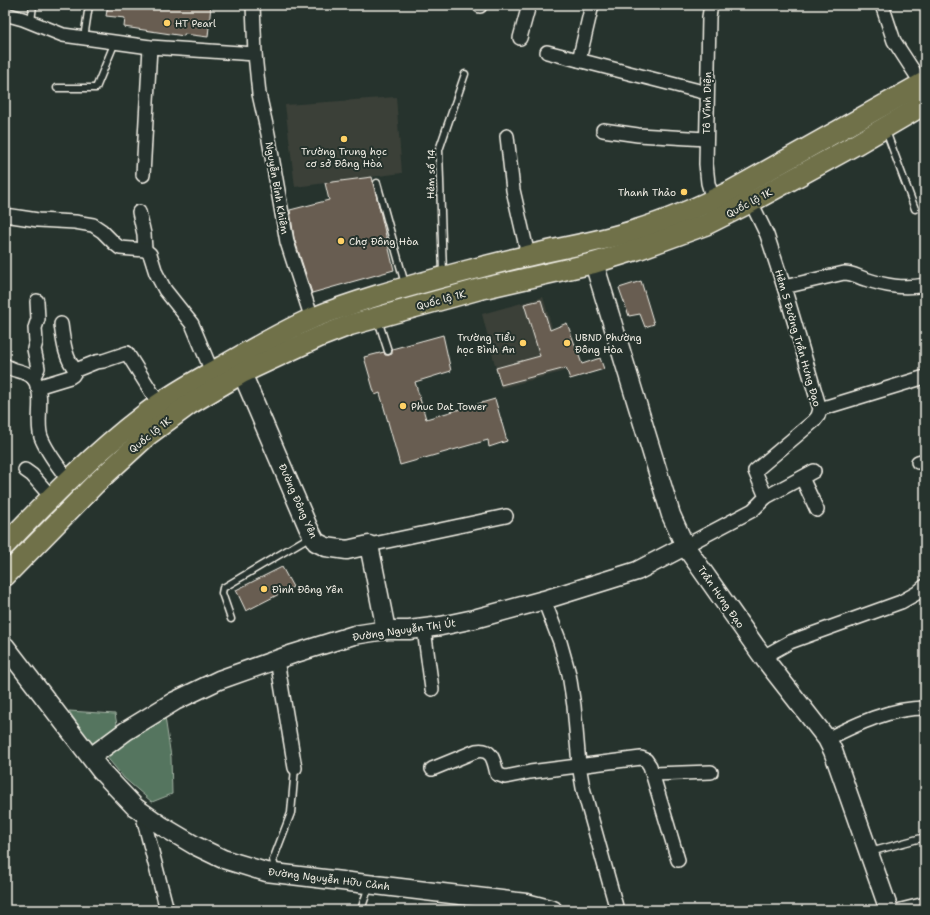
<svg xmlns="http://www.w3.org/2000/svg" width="930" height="915" font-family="'Shantell Sans',sans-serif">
  <rect width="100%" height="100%" fill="#26332d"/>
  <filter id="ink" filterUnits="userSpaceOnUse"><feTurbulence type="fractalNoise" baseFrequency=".025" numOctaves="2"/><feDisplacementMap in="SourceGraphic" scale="8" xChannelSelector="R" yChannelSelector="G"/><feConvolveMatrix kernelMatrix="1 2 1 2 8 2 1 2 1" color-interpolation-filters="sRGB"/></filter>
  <g filter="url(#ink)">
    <!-- built -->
    <g fill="#3a4038">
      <path d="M396,97l6,76 -107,14 -10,-82z"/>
      <path d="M543,297l22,74 -64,17 -19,-74z"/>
    </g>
    <!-- green -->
    <g fill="#55755f" stroke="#a4b3a4">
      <path d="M69,711l46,3 3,16 -26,17z"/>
      <path d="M165,717l6,40 1,37 -20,8 -28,-24 -19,-23z"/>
    </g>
    <!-- building -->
    <g fill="#675d51" stroke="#f4f1e8">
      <path d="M108,5h103l-3,32 -24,-3v2l-60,-9 1,-9 -19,-2z"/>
      <path d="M372,177l22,93 -82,23 -18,-55 -4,-28 39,-10 -4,-17z"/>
      <path d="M641,281l13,43 -9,3 -5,-13 -11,2 -10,-28z"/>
      <path d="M541,300l9,30 17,-7 15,41 18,-6 4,11 -34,10 -4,-11 -65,17 -5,-17 44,-12 -16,-52z"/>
      <path d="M443,335l8,36 -36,11 11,37 69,-20 12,42 -18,6 -1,-7 -88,25 -20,-72 -5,2 -11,-38 20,-5 1,3h4l3,-1v-5z"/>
      <path d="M282,567l11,20 -47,24 -10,-21z"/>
    </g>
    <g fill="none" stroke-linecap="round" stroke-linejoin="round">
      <defs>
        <g id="lane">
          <path d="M31,22l2,-17"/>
          <path d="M84,38l5,-33"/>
          <path d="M57,88h39l19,-46"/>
          <path d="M886,131l29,78"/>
          <path d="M377,183l28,101"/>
          <path d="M443,273l-4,-123 26,-76"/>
          <path d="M378,320l10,31"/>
          <path d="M231,619l-9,-26 1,-5 88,-52"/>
          <path d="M870,852l55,-15"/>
          <path d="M276,871l-3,-11 18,-47 4,-45"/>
          <path d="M361,910l8,-24"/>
        </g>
        <g id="street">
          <path d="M253,5l2,49"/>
          <path d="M711,5l-2,12 -3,147 2,19 5,17"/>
          <path d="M882,5l12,36 28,43"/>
          <path d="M480,6v-1"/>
          <path d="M5,14l18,5 40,16 87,12 105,7 4,40 9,40 19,108 25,77"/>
          <path d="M520,38l9,-33"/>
          <path d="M547,52l160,41"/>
          <path d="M579,60l13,-55"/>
          <path d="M603,130l35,5 68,4"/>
          <path d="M507,136l6,54 15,65"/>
          <path d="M143,175l7,-128"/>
          <path d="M139,212l5,22 1,16"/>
          <path d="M5,215l33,5 37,2 18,3 9,6 13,13 5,4 25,2 5,4 6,19 9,17 27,34 20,48"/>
          <path d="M784,287l60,-14c9,0 14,4 21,6 21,7 38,10 60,6"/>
          <path d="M61,324c2,15 4,36 15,46"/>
          <path d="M5,365c8,7 21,5 28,13 13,16 2,42 8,59 6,16 18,30 28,44"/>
          <path d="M33,378l5,-10 -4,-19 2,-7 -1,-14 3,-9 -1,-18"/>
          <path d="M37,387l33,-10 3,-2 3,-5 20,-8 7,-1 24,-8 32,51"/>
          <path d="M820,409l105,-32"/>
          <path d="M918,462l7,-2"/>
          <path d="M25,470l7,5 20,23"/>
          <path d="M802,478l15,32"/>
          <path d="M766,497l48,-26"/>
          <path d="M369,545l137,-29"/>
          <path d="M685,546l68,-36 13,-13 -11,-26 59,-50 4,-5 2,-7 -36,-122 -17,-52 -16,-33"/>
          <path d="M544,600l16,42 9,32 5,32 5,59 4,23 34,122"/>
          <path d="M424,629l8,60"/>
          <path d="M763,657l27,-15 111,-40 16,-9 8,-7"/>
          <path d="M277,660l18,108"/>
          <path d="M827,739c30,-15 63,-31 98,-31"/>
          <path d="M432,769l44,-18c17,-3 18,11 21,23l8,3 25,-5 111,-14 5,2 4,6 28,94"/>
          <path d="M653,774l58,-2"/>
          <path d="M142,813l25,97"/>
          <path d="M901,910l24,-6"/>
        </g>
        <g id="secondary">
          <path d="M594,263l77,252 14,31 78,111 64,82 6,12 56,159"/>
          <path d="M242,373l66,154 8,15 10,5 21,3 22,-5 17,85"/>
          <path d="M5,646l96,125 34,36 27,19 32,19 29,14 43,13 260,31 27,7"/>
          <path d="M91,757l35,-26 49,-30 44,-21 74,-26 61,-19 32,-5h23l32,-4 33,-7 70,-19 93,-29 48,-25"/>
        </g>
        <g id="primary">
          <path d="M5,545c44,-46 89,-92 139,-130 24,-19 51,-34 77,-48 30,-17 60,-35 92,-49 42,-17 86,-29 130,-41 28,-7 56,-15 84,-21 36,-9 73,-14 109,-26 33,-10 65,-24 95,-39l194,-109"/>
          <path d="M5,576l90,-92 53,-49 42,-31 52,-31 77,-36 31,-12 130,-36 114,-26 42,-13 69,-25 46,-23 104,-57 70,-41"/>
        </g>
      </defs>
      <!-- lane casing -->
      <use href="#lane" stroke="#f4f1e8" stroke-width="9"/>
      <!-- street casing -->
      <use href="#street" stroke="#f4f1e8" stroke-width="16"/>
      <!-- secondary casing -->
      <use href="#secondary" stroke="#f4f1e8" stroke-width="21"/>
      <!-- primary casing -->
      <use href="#primary" stroke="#f4f1e8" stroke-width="23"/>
      <!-- lane -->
      <use href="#lane" stroke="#26332d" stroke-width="6"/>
      <!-- street -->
      <use href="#street" stroke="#26332d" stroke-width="13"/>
      <!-- secondary -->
      <use href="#secondary" stroke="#26332d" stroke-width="18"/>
      <!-- primary -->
      <use href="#primary" stroke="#6f714a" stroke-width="20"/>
    </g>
  </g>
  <!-- markers -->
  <g fill="#ffd166" stroke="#26332d" stroke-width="1.5">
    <circle cx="167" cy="23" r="4"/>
    <circle cx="344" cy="139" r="4"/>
    <circle cx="684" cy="192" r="4"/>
    <circle cx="341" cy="241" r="4"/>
    <circle cx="523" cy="343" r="4"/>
    <circle cx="567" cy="343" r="4"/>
    <circle cx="403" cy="406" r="4"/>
    <circle cx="264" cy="589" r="4"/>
  </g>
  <g text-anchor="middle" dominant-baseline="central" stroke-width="4" stroke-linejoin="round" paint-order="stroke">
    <!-- poi labels -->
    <g font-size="10" fill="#f4f1e8" stroke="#26332d" text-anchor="start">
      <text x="175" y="23">HT Pearl</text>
      <text x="344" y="151" text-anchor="middle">Trường Trung học<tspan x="344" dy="12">cơ sở Đông Hòa</tspan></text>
      <text x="676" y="192" text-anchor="end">Thanh Thảo</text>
      <text x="349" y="241">Chợ Đông Hòa</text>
      <text x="515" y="337" text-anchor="end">Trường Tiểu<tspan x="515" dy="12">học Bình An</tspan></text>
      <text x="575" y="337">UBND Phường<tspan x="575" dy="12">Đông Hòa</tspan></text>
      <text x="411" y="406">Phuc Dat Tower</text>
      <text x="272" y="589">Đình Đông Yên</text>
    </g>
    <!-- street labels -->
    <g font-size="10" fill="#f4f1e8" stroke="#26332d">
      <text transform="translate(707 103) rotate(-89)">Tô Vĩnh Diện</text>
      <text transform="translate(431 174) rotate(-89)">Hẻm số 14</text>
      <text transform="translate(277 188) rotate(80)">Nguyễn Bỉnh Khiêm</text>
      <text transform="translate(749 203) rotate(-28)">Quốc lộ 1K</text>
      <text transform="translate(441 300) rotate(-15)">Quốc lộ 1K</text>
      <text transform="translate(798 338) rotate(74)">Hẻm 5 Đường Trần Hưng Đạo</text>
      <text transform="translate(150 435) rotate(-39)">Quốc lộ 1K</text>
      <text transform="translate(298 501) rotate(66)">Đường Đông Yên</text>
      <text transform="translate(721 597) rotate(55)">Trần Hưng Đạo</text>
      <text transform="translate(404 630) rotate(-8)">Đường Nguyễn Thị Út</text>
      <text transform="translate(329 879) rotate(7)">Đường Nguyễn Hữu Cảnh</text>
    </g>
  </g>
  <!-- margin -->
  <rect width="930" height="915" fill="none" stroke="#26332d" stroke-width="20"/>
  <rect x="10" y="10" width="910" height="895" fill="none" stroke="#f4f1e8" stroke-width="1.5" filter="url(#ink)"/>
</svg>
